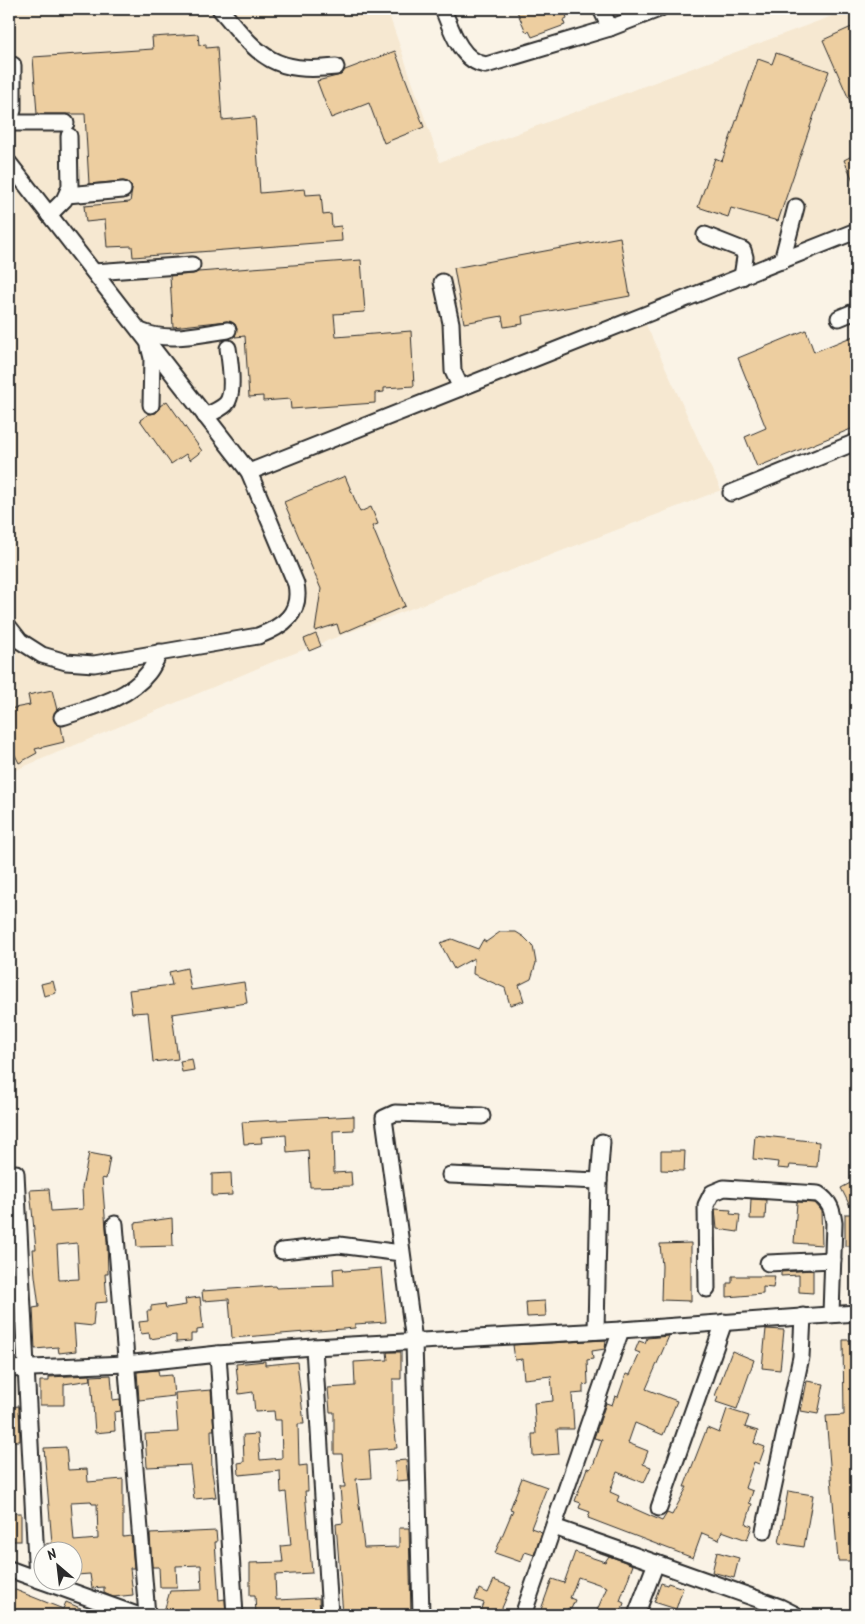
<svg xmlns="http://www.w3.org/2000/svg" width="865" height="1624" font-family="Kalam,sans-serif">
  <rect width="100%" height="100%" fill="#faf3e6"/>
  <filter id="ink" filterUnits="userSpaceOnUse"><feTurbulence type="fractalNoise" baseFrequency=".02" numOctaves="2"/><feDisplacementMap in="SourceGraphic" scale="10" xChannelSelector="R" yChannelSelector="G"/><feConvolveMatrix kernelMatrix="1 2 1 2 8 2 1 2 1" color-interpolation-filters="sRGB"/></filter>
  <g filter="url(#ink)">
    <!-- built -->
    <path fill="#f6e8d1" d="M9,9h378l53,153 411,-153h5v217l-217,83 82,181 -439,168 -271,114 -2,-11z"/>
    <!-- building -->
    <g fill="#edcea0" stroke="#2b2b2b" fill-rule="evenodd">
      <path d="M516,9h48l3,9 -4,2 2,5 -33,12 -3,-6 -3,1z"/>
      <path d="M856,25v90l-33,-75z"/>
      <path d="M198,34l1,11 7,-1v4l11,-1 5,73 33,-3 5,76 45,-4 1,6 15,-1 2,21 8,-1 1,13 9,-1 1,15 -209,16 -1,-11 -25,1 -2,-27 -19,2 -2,-16 46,-4 2,-13 -4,-7 -5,-1 -34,3 -4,-70h-48l-4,-57 120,-8 -1,-12z"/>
      <path d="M395,51l29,76 -40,16 -15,-40 -38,15 -14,-37 24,-6 4,-5z"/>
      <path d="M776,53l53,18 -51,150 -47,-13 -3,9 -30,-10 17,-49 7,3 36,-102 14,5z"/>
      <path d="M856,154v33l-12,-27z"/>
      <path d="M620,237l10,59 -108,20 1,8 -19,3 -2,-11 -38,7 -10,-55z"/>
      <path d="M361,260l4,52 -31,2 2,23 75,-6 3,55 -30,2v4l-9,1v10l-84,6 -1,-10 -27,2v-5l-14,1 -4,-61 -10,1 2,-8 -2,-5 -8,-3 -54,6 -3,-51 23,-2 5,-2z"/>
      <path d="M806,330l8,22 42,-17v92l-99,40 -12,-30 21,-9 -28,-70z"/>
      <path d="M167,401l35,50 -12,9 -4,-6 -15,10 -31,-44 9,-6 7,-1 4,-7z"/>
      <path d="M345,476l15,36 11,-5 7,17 -6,2 33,80 -65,28 -3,-10 -22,7 6,-42 -37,-87z"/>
      <path d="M316,634l5,12 -12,5 -5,-12z"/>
      <path d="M52,690l5,20 -4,9 8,7 3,16 -29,7 2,4 -18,10 -10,-20v-34l21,-4 -2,-10z"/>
      <path d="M500,932h16l8,5 9,9 3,17 -5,16 -12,6 5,16 -14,4 -5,-17 -32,-14 1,-16 -20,11 -14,-26 12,-4 26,10 5,-9 3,2z"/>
      <path d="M187,968l4,22 53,-8 3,21 -75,11 6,45 -25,3 -5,-50 -16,1 -3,-23 43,-5 -3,-13z"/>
      <path d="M53,981l3,12 -12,3 -3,-12z"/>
      <path d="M192,1059l2,11 -12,2 -2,-11z"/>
      <path d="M354,1116v14l-21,1 1,42 17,-1 1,14 -42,1 -2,-37 -21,2 -1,-17 -25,2 1,6 -18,1 -2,-22z"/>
      <path d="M755,1135l64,7 -2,25 -27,-2 -1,4 -12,-1 1,-6 -25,-3z"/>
      <path d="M661,1151h24l-1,20 -23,-1z"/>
      <path d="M89,1153l21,4 -4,22 -4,-1 5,63 1,33h-3l2,28 -12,1 -2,23 -19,-2 2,27 -17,2 -1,-6 -23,2 -2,-41 6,-1 -4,-31 -2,-27h3l-6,-59 19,-1 2,22 32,-2 -1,-21zM77,1243l2,36 -20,1 -2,-35z"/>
      <path d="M231,1173l1,22 -20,1v-22z"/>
      <path d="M856,1180v66h-11v-32h9l-13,-26z"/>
      <path d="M751,1199l15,1 -1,19h-15z"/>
      <path d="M797,1202l18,1 6,7 1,35 -28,-2z"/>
      <path d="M715,1209l16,1 -1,4 10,1 -2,17 -21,-3z"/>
      <path d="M172,1218l1,28 -36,1 -2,-24z"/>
      <path d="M691,1243v58l-30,-1 1,-34 -2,-22z"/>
      <path d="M343,1268l1,3 37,-3 5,54 -31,2v4l-123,10 -3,-39 -26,2 -1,-10 73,-5 1,2 58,-2 -1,-17z"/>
      <path d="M813,1270v23l-14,-1v-17l-18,1v-4z"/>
      <path d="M732,1276h43l-2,12 -10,-1v7l-36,3v-14h5z"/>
      <path d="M200,1297l3,32 -6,1v4h-6v7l-15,1v-7l-26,4 -1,-6 -8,1 -2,-12 9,-1 -1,-10h4v-5l14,-2 1,4 20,-3 -1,-6z"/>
      <path d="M545,1301l1,15 -19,1 -1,-15z"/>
      <path d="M766,1329l18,1 -4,40 -18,-2z"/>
      <path d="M669,1336l-23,53 31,12 -14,34 -28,-12 -7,20 20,8 -5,13 8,3 -7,16 -27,-11 -7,20 9,4 -2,5 45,20 5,-8 5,2 15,-28h-3l23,-59 12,5 8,-24 22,7 -4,11 13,4 -4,12 11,4 -6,17 -5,-2 -9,26 8,3 -4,12 3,1 -6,20 6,2 -5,14 -25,-9 -3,9 -17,-7 -9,25 -105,-40 2,-6 -11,-4 2,-5 -6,-2 12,-33 3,1 4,-6 8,-23 -8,-2 12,-35 6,2 3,-9 3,1 8,-23 4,1 10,-22 -5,-2 4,-10 6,2 2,-5z"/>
      <path d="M606,1340l-1,9 -13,2 1,8 -6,1 1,24 -5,1v8l-11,1 2,35h-17l2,25 -26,2 -1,-22h4l-2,-31 19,-2 -2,-25 -27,3 -2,-20 -7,1 -2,-15z"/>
      <path d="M843,1340h13v221h-18l-12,-145 18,-1z"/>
      <path d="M732,1351l22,9 -17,49 -21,-7 2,-5 -3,-1z"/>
      <path d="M387,1352h14v27h-8v38l4,31 -28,2 2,28 -15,1 8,69 35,-1v-19h10l2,87h-68l-7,-91 7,-1 -3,-36h5l-3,-33h-8v-42h-4l-2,-24 27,-2 -1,-24 34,-2z"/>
      <path d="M265,1361v4l32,-3 7,62h-6l1,42 8,-1 1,26h-3l7,82 -37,2 1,25 43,-2 1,17h-64l-1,-20h-5v-32l33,-1 -2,-16 10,-1 -5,-53 -5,1 -1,-22 -41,4 -1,-12 6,-1 -1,-27 15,-1 2,26 22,-2 -1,-38h-6l-1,-9 -19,1 -2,-20 -14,2 -3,-30z"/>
      <path d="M158,1370l1,6 13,-1 2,21 -35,4 -2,-28z"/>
      <path d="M90,1375l1,5 -27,4v21h-24v-24h9v-4z"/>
      <path d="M111,1375l2,25 7,-1 1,12 -7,1 1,19 -20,2 -4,-57z"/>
      <path d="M807,1381l17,3 -6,30 -17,-3z"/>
      <path d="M211,1390l3,40h-3l1,42 4,25 -22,2 -4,-34 -43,2 -2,-33 33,-2 -3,-39z"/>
      <path d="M19,1406l1,35h-11v-34z"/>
      <path d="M66,1447l2,23 19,-1 1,13 35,-3v58l8,-1 3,32h-4l3,27 -20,2 -9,-4v-6l-12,1 -2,-14 -14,1 -2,-23h-28v-8l6,-1 -8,-95zM91,1501l1,3h5l1,35 -24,2 -3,-39z"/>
      <path d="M406,1460l2,20 -12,1 -1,-20z"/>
      <path d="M522,1478l25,9 -16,41 11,4 -8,23 -9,-3 -4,10 -26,-9 18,-43 -3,-1z"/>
      <path d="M788,1491l25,4 -9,52 -25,-4z"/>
      <rect x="9" y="1513" width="12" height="28"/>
      <path d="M216,1531l1,11h-2l4,58 6,-1 1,16h-46l-16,-4 6,-20 32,-1 -1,-25 -25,1 1,21h-17l-1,-20h-7l-2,-33z"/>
      <path d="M575,1552l30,10 4,-6 24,9 -13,36 4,2 -4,12h-25l12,-28 -29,-10 -8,21 5,2 -4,9 -3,-1 -3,7h-26l13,-36 12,4z"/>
      <path d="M717,1552l22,6 -5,20 -22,-6z"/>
      <path d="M494,1580l17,7 -12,28h-19l4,-12 -9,-3 4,-11 9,4z"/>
      <path d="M661,1583l6,2 1,-2 15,5 -7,21 -22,-7z"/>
      <path d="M13,1589l50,20 3,-7 31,13h-77l-11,-4v-12z"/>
    </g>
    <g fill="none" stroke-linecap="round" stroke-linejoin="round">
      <defs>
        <g id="minor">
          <path d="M220,9c39,46 51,65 116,58"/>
          <path d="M443,9c8,20 18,53 43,56l124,-37 49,-19"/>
          <path d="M601,9l9,19"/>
          <path d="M10,123h56"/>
          <path d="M9,124l4,-14v-45"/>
          <path d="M9,163l240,309 47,112c6,30 -14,43 -38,52l-164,28 -28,-2 -24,-7 -22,-14 -11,-14"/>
          <path d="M67,195l56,-5"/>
          <path d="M49,215l15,-15 6,-13 -1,-51"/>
          <path d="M705,235l38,15 2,7 -3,20"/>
          <path d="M782,261l14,-54"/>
          <path d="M94,272l98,-7"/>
          <path d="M442,282l9,41 2,48 8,17"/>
          <path d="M839,318l17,-7"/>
          <path d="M140,331c28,12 59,3 88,-1"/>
          <path d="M149,346l3,12 -1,47"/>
          <path d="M205,416c7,-3 16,-7 21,-12 9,-10 4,-43 2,-56"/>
          <path d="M249,472l607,-241"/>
          <path d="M731,493l125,-51"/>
          <path d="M62,717c30,-10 66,-18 86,-44 5,-6 8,-14 12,-21"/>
          <path d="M16,1173l21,406"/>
          <path d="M450,1175l149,6 -3,150"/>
          <path d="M599,1181l3,-39"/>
          <path d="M115,1224l32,391"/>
          <path d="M282,1251l57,-6 62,8"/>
          <path d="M768,1263l65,-3"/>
          <path d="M707,1289l-1,-84 6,-12 12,-5 94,6c12,8 14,15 16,29l-3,91"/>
          <path d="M314,1347l16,268"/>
          <path d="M218,1354l17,261"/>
          <path d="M9,1369l116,-5 93,-10 96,-7 307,-17 235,-17"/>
          <path d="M659,1508l65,-186"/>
          <path d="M554,1527l102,36 -20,52"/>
          <path d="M764,1531l37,-174 2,-41"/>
          <path d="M656,1563l124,44 16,8"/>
          <path d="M9,1569l33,12"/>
          <path d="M45,1582l92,33"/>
          <path d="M421,1615l-7,-274 -30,-223 11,-5 87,3"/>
          <path d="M523,1615l98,-285"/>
        </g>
      </defs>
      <!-- minor casing -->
      <use href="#minor" stroke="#2b2b2b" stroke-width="19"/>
      <!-- minor -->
      <use href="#minor" stroke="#fdfcf7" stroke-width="15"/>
    </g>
  </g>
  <!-- margin -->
  <rect width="865" height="1624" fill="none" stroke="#fdfcf7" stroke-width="30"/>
  <rect x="15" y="15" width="835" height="1594" fill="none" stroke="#2b2b2b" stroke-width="2" filter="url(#ink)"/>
  <!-- north arrow -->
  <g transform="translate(58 1566) rotate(332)"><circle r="24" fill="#fdfcf7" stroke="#a9a8a5"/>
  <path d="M0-4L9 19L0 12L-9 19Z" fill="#2b2b2b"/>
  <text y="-8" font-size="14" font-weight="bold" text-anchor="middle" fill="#2b2b2b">N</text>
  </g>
</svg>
